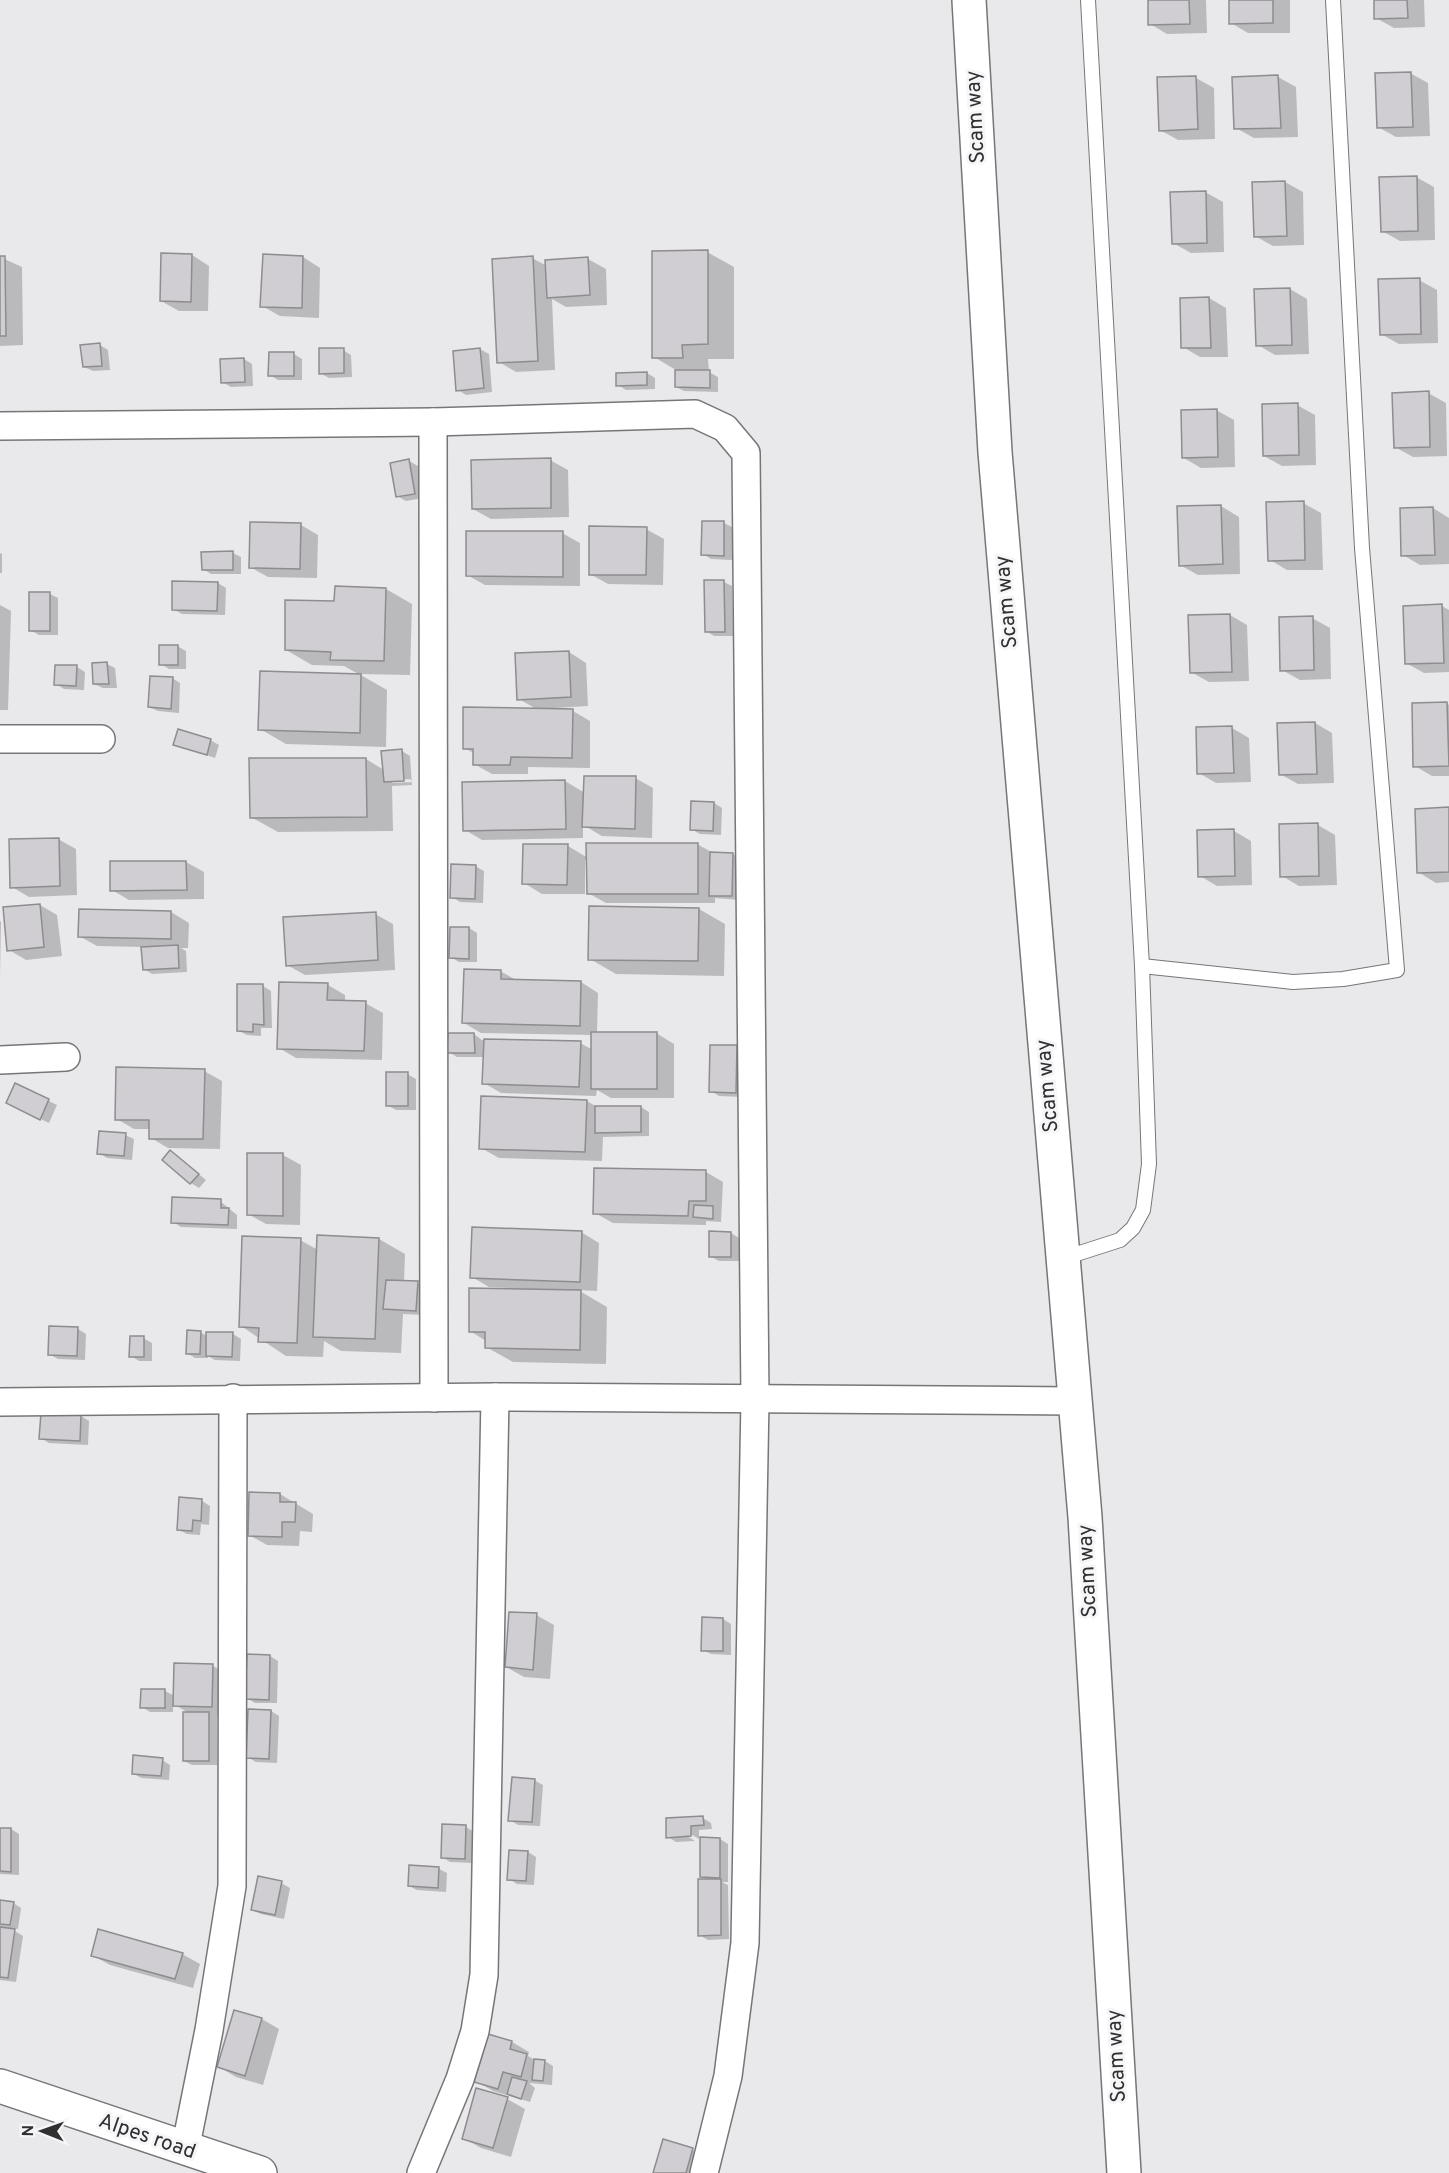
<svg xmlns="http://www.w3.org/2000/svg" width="1449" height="2173" font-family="Overpass,sans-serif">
  <rect width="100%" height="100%" fill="#e9e8eb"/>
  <!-- shadow -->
  <g fill="#0003" fill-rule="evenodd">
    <path d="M1149,0h57l1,33 -40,1 -17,-10z"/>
    <path d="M1230,0h60v33h-42l-17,-10z"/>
    <path d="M1375,0h49l1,27 -31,1 -18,-10z"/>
    <path d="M1410,73l18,10 2,53 -34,1 -18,-10z"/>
    <path d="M1278,77l18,10 2,50 -44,1 -18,-10z"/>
    <path d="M1196,78l18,10 1,51 -37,1 -18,-10z"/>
    <path d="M1416,177l18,10 1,53 -35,1 -18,-10z"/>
    <path d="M1285,182l18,10 1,53 -31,1 -18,-10 -1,-53z"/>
    <path d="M1205,192l18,10 1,50 -33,1 -18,-10z"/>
    <path d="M707,252l27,15v92h-26l1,13 9,5v15l-34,-1 -8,-4v-17l-22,-13z"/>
    <path d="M192,255l17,11 -1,45h-29l-18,-10z"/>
    <path d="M0,257l22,10 1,78 -23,1z"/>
    <path d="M303,257l17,11 -1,50 -39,-2 -18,-10z"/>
    <path d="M532,258l15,8 41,-7 18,10 1,36 -41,2 -14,-8 3,71 -39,2 -17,-10z"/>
    <path d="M1419,280l18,10 1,53 -39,1 -18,-10z"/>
    <path d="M1290,289l17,10 2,55 -34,1 -17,-10z"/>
    <path d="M1209,298l17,10 2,49h-28l-17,-10z"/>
    <path d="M100,345l8,5 2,20 -17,1 -9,-4z"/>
    <path d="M480,349l9,5 3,38 -26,3 -8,-5z"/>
    <path d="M343,350l8,5 1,22 -23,1 -9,-5z"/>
    <path d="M271,354h23l8,5v21h-24l-8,-5z"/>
    <path d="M244,359l8,5 1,22 -22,1 -9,-5z"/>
    <path d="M647,373l8,5v11l-29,1 -8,-5z"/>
    <path d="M1428,393l18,10 1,53 -34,1 -18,-10z"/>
    <path d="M1297,405l18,10 1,50 -34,1 -18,-10z"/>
    <path d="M1216,410l18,10 1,47 -34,1 -17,-10z"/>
    <path d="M550,460l18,10 1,47 -78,2 -18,-10z"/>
    <path d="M409,461l9,5 5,32 -17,3 -9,-5z"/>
    <path d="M1303,503l18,10 2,57h-36l-17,-10z"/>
    <path d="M1221,506l18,11 1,57 -42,1 -18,-10z"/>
    <path d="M1433,508l16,10v46l-29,1 -17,-10z"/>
    <path d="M724,523l8,4v33l-21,-1 -8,-5z"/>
    <path d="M301,525l17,10 -1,43 -49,-1 -18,-10z"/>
    <path d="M646,529l18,10 -1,46 -55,-1 -18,-10z"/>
    <path d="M562,533l18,10v43l-95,-1 -18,-10z"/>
    <path d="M0,553l2,1v19h-2z"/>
    <path d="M233,553l8,4v17h-30l-8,-5z"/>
    <path d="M724,582l8,4 1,50h-19l-8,-5z"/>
    <path d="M174,583h44l8,5 -1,27 -43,-1 -9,-5z"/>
    <path d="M386,589l26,15 -2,71 -51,-1 28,16 -1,57 -100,-3 -26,-15 100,-54 -16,-9 -32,-1 -26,-15 50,-48z"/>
    <path d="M50,594l8,4v37h-19l-9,-5z"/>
    <path d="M0,605l11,6 -3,99h-8z"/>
    <path d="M1442,606l7,4v62l-25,1 -18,-10z"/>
    <path d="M1230,615l17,10 2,56 -40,1 -18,-10z"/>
    <path d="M1312,618l18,10 1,51 -31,1 -18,-10z"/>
    <path d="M177,646l9,5v18h-17l-8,-5z"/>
    <path d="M569,652l17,11 2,43 -33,2v2l18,1 17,10v47l-62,-1v7h-36l-18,-10v-11l-10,-5 74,-38 -19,-11z"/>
    <path d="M107,664l8,4 2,20h-14l-9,-4z"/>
    <path d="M77,667l8,5 -1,18 -20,-1 -8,-5z"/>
    <path d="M172,678l8,5 -1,30 -21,-2 -9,-4z"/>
    <path d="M1447,703l2,2v71h-17l-17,-10z"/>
    <path d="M1315,723l17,10 2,50 -36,1 -18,-10z"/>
    <path d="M1232,728l17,10 2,44 -35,1 -17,-10z"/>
    <path d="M210,740l9,5 -4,13 -40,-14z"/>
    <path d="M402,751l8,5 2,29 -20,1 1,45 -115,1 -27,-15 115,-58 18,11zM412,779v3l-20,1v-3z"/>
    <path d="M635,778l18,10 -1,50 -50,-2 -19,-11v13l-101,2 -17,-10 100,-49 20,12z"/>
    <path d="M714,803l8,5 -1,27 -21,-1 -9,-5z"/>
    <path d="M1449,809v73l-13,1 -18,-11z"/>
    <path d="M1318,825l17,10 2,50 -38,1 -17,-10z"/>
    <path d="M1234,831l17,10 1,44 -35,1 -17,-10z"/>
    <path d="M58,839l18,10 1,46 -48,2 -17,-10z"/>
    <path d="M697,844l18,10h18l8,5 -1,41 -25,-2v5h-109l-18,-10v-33h-3v34h-43l-18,-11 44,-37 20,12z"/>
    <path d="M186,862l18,10v27l-75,1 -17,-10z"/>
    <path d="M475,866l9,5 -1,32 -23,-1 -8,-5z"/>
    <path d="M40,905l17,10 5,41 -36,4 -17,-10z"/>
    <path d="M699,909l26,15 -1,52 -108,-2 -26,-15z"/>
    <path d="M171,912l18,11 -1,25h-7l5,3 1,21 -35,2 -8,-5 -1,-22 -46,-1 -18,-10z"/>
    <path d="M375,914l18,10 2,46 -90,5 -18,-10z"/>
    <path d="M0,921l1,1 -1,55z"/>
    <path d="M469,928l8,5v29h-18l-8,-5z"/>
    <path d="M500,971l18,10 63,1 17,11 -1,40h59l18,11v54h-63l-14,-8 -1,6 -95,-3 -17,-10 1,-26h-28l-8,-5 25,-18 8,6 98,3 13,7v-15l-112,-2 -17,-10z"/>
    <path d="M280,983l48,2 17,10v7l20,1 18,10 -1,47 -86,-2 -17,-10z"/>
    <path d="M263,986l8,5 1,37h-11v8l-14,-1 -8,-4z"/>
    <path d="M736,1047l9,5 -1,45 -25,-1 -8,-5z"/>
    <path d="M204,1071l18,10 -2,68 -52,-1 -17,-10v-9h-17l-17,-10z"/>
    <path d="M407,1074l9,5v31h-20l-9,-5z"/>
    <path d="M16,1085l41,20 -8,18 -33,-16z"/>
    <path d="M587,1101l10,6h44l8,5v24l-46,1 -1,24 -103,-3 -18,-10z"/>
    <path d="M125,1135l9,4 -2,21 -25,-2 -8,-5z"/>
    <path d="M171,1152l35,28 -7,8 -8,-5z"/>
    <path d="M249,1155h34l18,10 -1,60 -34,-1 -18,-10z"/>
    <path d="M706,1172l17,10 -2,40 -15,-1v4l-93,-2 -18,-10z"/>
    <path d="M220,1201l17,14v14l-56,-2 -8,-5z"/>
    <path d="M581,1232l18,11 -2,48 -19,-1 29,17 -1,57 -93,-2 -27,-15v-6l-16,-10 40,-43 -21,-1 -17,-10z"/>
    <path d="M731,1233l8,5v23h-20l-9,-5z"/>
    <path d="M379,1239l26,15 -1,28 13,1 8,5 -1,27 -21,-1 -2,39 -60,-2 -17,-10 -1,16 -37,-1 -45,-30 59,-86 18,10z"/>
    <path d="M78,1329l8,5 -1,26 -27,-1 -9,-5z"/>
    <path d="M200,1332l7,4 26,-2 8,5 -1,22 -25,-1 -7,-4v2h-13l-8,-5z"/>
    <path d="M143,1338l9,5v18h-13l-8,-5z"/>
    <path d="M81,1416l8,5 -1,24 -39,-2 -8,-5z"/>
    <path d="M251,1493l29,1 33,20 -1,18 -12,-1 -1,15 -32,-1 -18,-10z"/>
    <path d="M181,1499l21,2 8,5 -1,19 -8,-1 -1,11 -13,-1 -8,-4z"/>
    <path d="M536,1615l18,10 -4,54 -26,-2 -18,-10z"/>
    <path d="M723,1619l8,5v31l-20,-1 -8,-4z"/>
    <path d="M270,1656l8,5 -1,42h-22l-8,-5z"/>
    <path d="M213,1666l17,10 -1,40h-12v49h-25l-8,-4 5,-48 -16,-9v8h-23l-8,-5v-17l23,1 10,5z"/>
    <path d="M271,1711l8,5 -2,47 -21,-1 -9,-5z"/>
    <path d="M162,1760l8,5 -1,15 -28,-2 -8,-5z"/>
    <path d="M534,1780l9,5 -3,41 -22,-1 -8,-5z"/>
    <path d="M703,1818l8,5 1,6 -13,1v9h21l8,5v38h-6l6,3 1,54 -21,1 -9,-5 9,-55 -7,-4v-36l-16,-9 -1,3 11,7 -19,1 -8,-5z"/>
    <path d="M443,1826l23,1 8,5 -1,31 -23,-1 -8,-5z"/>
    <path d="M0,1829h11l8,5v41l-19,-1z"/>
    <path d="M528,1852l8,5 -2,28 -17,-1 -8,-5z"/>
    <path d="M439,1869l8,4 -1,19 -29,-2 -8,-4z"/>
    <path d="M281,1883l9,5 -6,31 -23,-5 -8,-4z"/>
    <path d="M0,1901l13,2 8,5 -3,21 -8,-1 13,8 -7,46 -16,-2z"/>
    <path d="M182,1954l18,10 -7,24 -83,-23 -18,-10z"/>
    <path d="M235,2011l27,8 17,10 -16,56 -27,-8 -17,-10z"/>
    <path d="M489,2036l23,6 17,10 -1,4 7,4 10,1 8,5 -1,19 -23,-2 6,5 -5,14 -37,-11 -17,-10z"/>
    <path d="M507,2099l18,10 -14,48 -30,-9 -18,-10z"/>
    <path d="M664,2141l29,9 17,10 -4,13h-51z"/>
  </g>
  <!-- building -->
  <g fill="#d0ced2" stroke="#8d8c8f" stroke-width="1.5">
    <path d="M1148,0h41l1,24 -42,1z"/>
    <path d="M1229,0h44v23l-44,1z"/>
    <path d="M1374,0h33l1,18 -34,1z"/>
    <path d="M1411,72l2,55 -36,1 -2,-55z"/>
    <path d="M1278,75l3,53 -47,1 -2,-52z"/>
    <path d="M1196,76l2,53 -39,2 -2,-54z"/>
    <path d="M1417,176l1,55 -37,1 -2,-55z"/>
    <path d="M1285,181l2,55 -33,1 -2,-55z"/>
    <path d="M1206,191l1,52 -35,1 -2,-52z"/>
    <path d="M708,250v94l-26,1 1,13h-31v-107z"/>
    <path d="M161,253l31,1 -1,48 -31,-1z"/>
    <path d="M263,254l40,2 -1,52 -42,-1z"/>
    <path d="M0,256h5l1,80h-6z"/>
    <path d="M533,256l5,105 -41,2 -5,-104z"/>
    <path d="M588,257l2,38 -43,3 -2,-38z"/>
    <path d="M1420,278l1,56 -41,1 -2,-56z"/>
    <path d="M1290,288l2,57 -36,1 -2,-57z"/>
    <path d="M1209,297l2,51h-30l-1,-50z"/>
    <path d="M100,343l2,23 -19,1 -3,-22z"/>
    <path d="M319,348h25v25l-25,1z"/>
    <path d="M480,348l4,40 -28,3 -3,-40z"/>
    <path d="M269,352h25v24h-26z"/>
    <path d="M244,358l1,24 -24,1 -1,-24z"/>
    <path d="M675,370h35v18l-35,-1z"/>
    <path d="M647,372v13l-31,1v-13z"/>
    <path d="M1429,391l1,56 -36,1 -2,-55z"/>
    <path d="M1298,403l1,52 -36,1 -1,-52z"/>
    <path d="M1217,409l1,48 -36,1 -1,-48z"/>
    <path d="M551,458v50l-79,1 -1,-49z"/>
    <path d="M409,459l6,35 -19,3 -6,-34z"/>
    <path d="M1304,501l1,59 -37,1 -2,-59z"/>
    <path d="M1221,505l2,59 -44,2 -2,-60z"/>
    <path d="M1433,507l2,48 -34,1 -1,-48z"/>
    <path d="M702,521h22v35l-23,-1z"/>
    <path d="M250,522l51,1 -1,46 -51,-1z"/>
    <path d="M589,526l58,1 -1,48h-57z"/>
    <path d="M466,531h97v46l-97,-1z"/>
    <path d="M233,551v19h-31l-1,-18z"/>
    <path d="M704,580h20l1,52h-20z"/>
    <path d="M172,581l46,1 -1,29 -45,-1z"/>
    <path d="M335,586l51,2 -2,73 -54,-1 1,-8 -46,-2v-50l49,1z"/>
    <rect x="29" y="592" width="21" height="39"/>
    <path d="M1442,604l2,59 -39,1 -2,-58z"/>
    <path d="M1230,614l2,58 -42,1 -2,-58z"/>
    <path d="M1313,616l1,54 -34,1 -1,-54z"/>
    <rect x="159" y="645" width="19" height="20"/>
    <path d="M569,651l2,46 -54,3 -2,-47z"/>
    <path d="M107,662l2,22h-16l-1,-21z"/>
    <path d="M55,665h22l-1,21 -22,-1z"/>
    <path d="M260,671l101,3 -1,59 -102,-3z"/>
    <path d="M150,676l23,1 -2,32 -23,-2z"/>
    <path d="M1447,702l2,64 -36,1 -1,-64z"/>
    <path d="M463,707l110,2 -1,49 -61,-1 -1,8h-37v-16h-10z"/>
    <path d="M1315,722l2,52 -38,1 -2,-52z"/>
    <path d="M1232,726l2,47 -37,1 -1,-47z"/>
    <path d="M178,729l33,10 -4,16 -34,-10z"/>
    <path d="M402,749l2,32 -20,1 -3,-31z"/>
    <path d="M249,758h117l1,59 -117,1z"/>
    <path d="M584,776h52l-1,53 -53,-2z"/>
    <path d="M565,780l1,49 -103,2 -1,-49z"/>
    <path d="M691,801l23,1 -1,29 -23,-1z"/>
    <path d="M1449,807v65l-32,1 -2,-64z"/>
    <path d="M1318,823l1,53 -39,1 -1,-53z"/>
    <path d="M1234,829l1,47 -37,1 -1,-47z"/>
    <path d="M59,838l1,48 -50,2 -1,-49z"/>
    <path d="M586,843h112v51h-111z"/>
    <path d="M523,844h45l-1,41 -45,-1z"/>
    <path d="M710,852l23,1 -1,43h-23z"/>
    <path d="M110,861h76l1,29 -77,1z"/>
    <path d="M451,864l25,1 -1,34 -25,-1z"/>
    <path d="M40,904l4,43 -37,4 -4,-44z"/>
    <path d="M589,906l110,2 -1,53 -110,-1z"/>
    <path d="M79,909l92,2v28l-93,-2z"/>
    <path d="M376,912l2,48 -92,6 -3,-49z"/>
    <path d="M450,927h19v32l-20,-1z"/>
    <path d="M178,945l1,23 -36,2 -2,-23z"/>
    <path d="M464,969l37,1v9l80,2 -1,45 -118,-3z"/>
    <path d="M279,982l49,1 -1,17 39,1 -2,50 -87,-2z"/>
    <path d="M237,984h26l1,41 -11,-1v8l-16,-1z"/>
    <rect x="591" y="1032" width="66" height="57"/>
    <path d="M448,1033h26l1,20h-28z"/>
    <path d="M484,1039l97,2 -2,46 -97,-3z"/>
    <path d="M710,1045h27l-1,48 -27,-1z"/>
    <path d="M116,1067l89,2 -2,70h-54v-19h-34z"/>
    <rect x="386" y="1072" width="22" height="34"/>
    <path d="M15,1083l34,16 -9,21 -34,-17z"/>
    <path d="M481,1096l106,4 -2,52 -106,-3z"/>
    <path d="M595,1106h46v26l-46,1z"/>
    <path d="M99,1131l27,2 -2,23 -27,-2z"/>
    <path d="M170,1150l29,24 -9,10 -28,-24z"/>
    <path d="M247,1153h36v63l-36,-1z"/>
    <path d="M594,1168l112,2v31h-17l-1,15 -95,-2z"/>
    <path d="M172,1197l49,2v9h8l-1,17 -57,-2z"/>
    <path d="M694,1205l19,1v13l-20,-2z"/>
    <path d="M472,1227l110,4 -2,51 -110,-4z"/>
    <path d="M709,1231l22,1v25h-22z"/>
    <path d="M317,1235l62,3 -4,101 -62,-2z"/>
    <path d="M242,1236l59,2 -4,105 -39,-1 1,-14 -20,-1z"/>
    <path d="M386,1280l32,1 -2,30 -33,-2z"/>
    <path d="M469,1288l112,2 -1,60 -95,-2v-16h-16z"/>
    <path d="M49,1326l29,1 -1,29 -29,-1z"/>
    <path d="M187,1330l14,1 -1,23h-14z"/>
    <path d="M206,1332h27l-1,25 -26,-1z"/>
    <path d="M130,1336h14v21h-15z"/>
    <path d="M41,1413l40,2 -1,26 -41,-2z"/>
    <path d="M249,1492l31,1v9h16l-1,20h-13v15l-34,-1z"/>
    <path d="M179,1497l23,2 -1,22 -8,-1 -1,11 -15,-1z"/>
    <path d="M509,1612l28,1 -4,57 -28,-3z"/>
    <path d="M702,1617l21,1v33h-22z"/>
    <path d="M247,1654l23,1 -1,45 -24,-1z"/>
    <path d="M174,1663l39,1 -1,43 -39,-1z"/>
    <path d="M141,1689h24v19h-25z"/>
    <path d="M248,1709l23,1 -2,49 -23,-1z"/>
    <rect x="183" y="1712" width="26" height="49"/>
    <path d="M133,1755l30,3 -2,18 -29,-2z"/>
    <path d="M512,1777l23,2 -3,43 -24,-1z"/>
    <path d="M703,1816l1,9 -13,1v10l-25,2v-20z"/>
    <path d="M442,1824l24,1 -1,34 -24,-1z"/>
    <path d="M0,1828h11v44l-11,-1z"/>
    <path d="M700,1837l20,1v40l-20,-1z"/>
    <path d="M509,1850l19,1 -2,30 -19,-1z"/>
    <path d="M409,1865l30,2 -1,21 -30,-2z"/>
    <path d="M258,1876l24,5 -7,34 -24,-5z"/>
    <path d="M698,1879h23v56l-23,1z"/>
    <path d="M0,1900l14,2 -4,23 -10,-1z"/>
    <path d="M0,1927l15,2 -7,49 -8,-1z"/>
    <path d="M98,1929l85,24 -8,26 -84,-23z"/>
    <path d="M234,2010l28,8 -17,58 -28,-9z"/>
    <path d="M488,2034l24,7 -2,8 17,5 -6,23 -18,-5 -5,17 -24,-7z"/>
    <path d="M534,2059l11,1 -2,21 -11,-1z"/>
    <path d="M512,2077l15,4 -6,18 -14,-5z"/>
    <path d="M476,2088l32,9 -15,51 -31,-9z"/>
    <path d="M663,2139l30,9 -7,25h-33z"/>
  </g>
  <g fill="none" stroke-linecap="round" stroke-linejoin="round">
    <defs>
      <g id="service">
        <path d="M1142,966l151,16 50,-3 54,-9 -35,-422 -29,-548"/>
        <path d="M1064,1258l56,-18 13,-12 10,-18 6,-46 -7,-198 -54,-966"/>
      </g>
      <g id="minor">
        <path d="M433,422l1,976"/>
        <path d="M0,426l433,-4 262,-8 30,14 21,25 9,947 -10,543 -17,133 -24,97"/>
        <path d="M0,739h101"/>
        <path d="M0,1060l66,-3"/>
        <path d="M0,1402l495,-5 579,4"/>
        <path d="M185,2150l24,-120 23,-144 1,-488"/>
        <path d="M421,2173l39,-94 15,-48 9,-56 11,-578"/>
      </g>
      <g id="tertiary">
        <path d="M969,0l26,452 90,1065 39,656"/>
        <path d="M0,2086l260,87"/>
      </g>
    </defs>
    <!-- service casing -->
    <use href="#service" stroke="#767578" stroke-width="16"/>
    <!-- minor casing -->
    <use href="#minor" stroke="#767578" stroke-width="30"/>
    <!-- tertiary casing -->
    <use href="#tertiary" stroke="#767578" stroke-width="36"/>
    <!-- service -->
    <use href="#service" stroke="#fff" stroke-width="14"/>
    <!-- minor -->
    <use href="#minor" stroke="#fff" stroke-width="27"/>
    <!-- tertiary -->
    <use href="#tertiary" stroke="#fff" stroke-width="33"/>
  </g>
  <g text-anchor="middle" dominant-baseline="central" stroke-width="6" stroke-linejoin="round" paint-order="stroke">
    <!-- street labels -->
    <g font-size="21" fill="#313031" stroke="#f6f5f8">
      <text transform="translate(976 117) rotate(-93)">Scam way</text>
      <text transform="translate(1007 602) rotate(-95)">Scam way</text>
      <text transform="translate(1048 1086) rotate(-95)">Scam way</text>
      <text transform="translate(1088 1571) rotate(-93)">Scam way</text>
      <text transform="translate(1117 2056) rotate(-93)">Scam way</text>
      <text transform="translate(147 2137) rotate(19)">Alpes road</text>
    </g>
  </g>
  <!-- north arrow -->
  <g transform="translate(42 2131) rotate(271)" stroke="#f6f5f8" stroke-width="4.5" paint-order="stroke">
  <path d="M0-4.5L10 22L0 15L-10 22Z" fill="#313031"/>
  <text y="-9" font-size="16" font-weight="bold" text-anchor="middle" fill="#313031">N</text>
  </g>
</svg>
